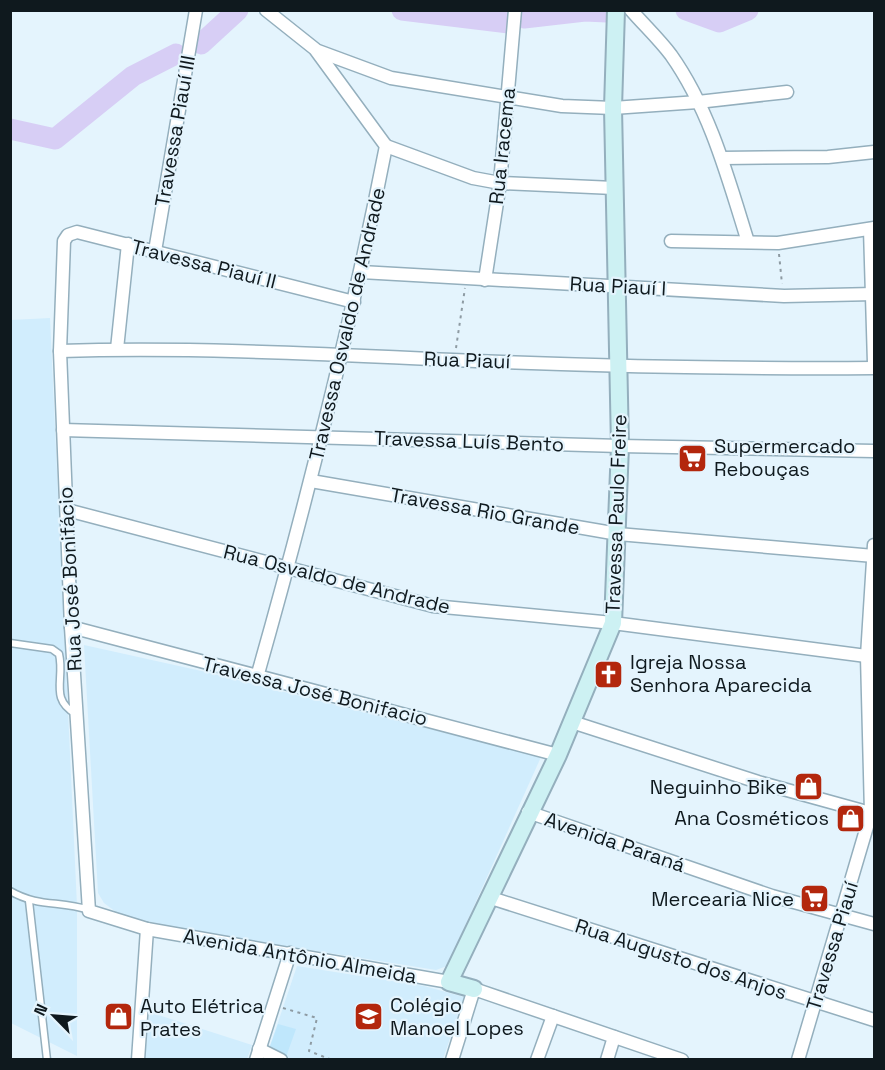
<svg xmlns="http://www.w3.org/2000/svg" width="885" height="1070" font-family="'Space Grotesk',sans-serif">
  <rect width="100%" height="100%" fill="#e4f4fd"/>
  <!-- built -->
  <g fill="#d1edfd">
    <path d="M50,318l27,588v150l-66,-33v-703z"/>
    <path d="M84,645l122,27 335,85 -94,209 -11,4 -245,-39 -71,-16 -16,-12 -6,-10z"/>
    <path d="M297,966l127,20 40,11 -21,62h-151l-23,-10z"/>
    <path d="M149,1012l103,33 -5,14h-102z"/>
  </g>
  <!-- green -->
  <path fill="#bfe7fc" d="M278,1024l18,5 -10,28 -17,-8z"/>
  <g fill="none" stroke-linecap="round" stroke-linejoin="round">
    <!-- river -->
    <g stroke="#d7cef5" stroke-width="21">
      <path d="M402,10l107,13"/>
      <path d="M686,10l33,12 29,-12"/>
      <path d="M524,18l61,-7 22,1"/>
      <path d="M201,44l37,-34"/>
      <path d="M10,129l45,10 78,-63 43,-22"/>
    </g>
    <defs>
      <g id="lane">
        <path d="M10,643l42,6 7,5c6,25 -10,45 17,60"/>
        <path d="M10,891c30,17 49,9 79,19"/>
        <path d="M29,901l18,159"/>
      </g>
      <g id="street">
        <path d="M631,10c13,15 28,29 40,45 39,55 57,123 77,187"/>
        <path d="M318,51l73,27 171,28 51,2 85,-6 89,-10"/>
        <path d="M386,146l87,32 27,5 114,5"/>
        <path d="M722,158l106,-1 46,-5"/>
        <path d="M870,229l4,134"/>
        <path d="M671,241l107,2 96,-15"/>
        <path d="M155,251l41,-241"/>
        <path d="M361,272l423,24 90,-2"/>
        <path d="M485,280l15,-97 15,-173"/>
        <path d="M354,302l-277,-70 -9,3 -4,6 -4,110 11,276 18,284 58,18 302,53"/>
        <path d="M117,349l11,-105"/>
        <path d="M60,351c131,-4 262,3 393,9 141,6 281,9 421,8"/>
        <path d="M63,430l557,16 254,5"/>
        <path d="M311,481l307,53 256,22"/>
        <path d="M67,510l366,96 180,17 261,34"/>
        <path d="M71,627l487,128"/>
        <path d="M257,677c50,-176 94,-352 129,-531l-71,-97 -49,-39"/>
        <path d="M572,722l186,60 116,32"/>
        <path d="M528,812l244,84 102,28"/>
        <path d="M488,897l386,123"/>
        <path d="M259,1049l22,11"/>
        <path d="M138,1060l9,-131"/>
        <path d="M256,1060l34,-107"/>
        <path d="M452,1060l22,-71 208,71"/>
        <path d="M537,1060l16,-44"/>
        <path d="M607,1060l7,-23"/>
        <path d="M798,1060l73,-247 -4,-157 7,-111"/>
      </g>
      <path id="secondary" d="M474,989l-25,-7 109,-227 55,-132 7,-177 -7,-338 3,-98"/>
    </defs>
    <!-- lane casing -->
    <use href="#lane" stroke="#94afbd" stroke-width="9"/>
    <!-- street casing -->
    <use href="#street" stroke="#94afbd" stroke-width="15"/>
    <!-- secondary casing -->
    <use href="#secondary" stroke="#94afbd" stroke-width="20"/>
    <!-- path -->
    <g stroke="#8e9ba3" stroke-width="2" stroke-dasharray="3 4.5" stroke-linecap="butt">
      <path d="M779,254l3,30"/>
      <path d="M456,348l9,-60"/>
      <path d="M283,1008l34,10 -8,33 23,9"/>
      <path d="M425,1060v-1"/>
    </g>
    <!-- lane -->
    <use href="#lane" stroke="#fff" stroke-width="6"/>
    <!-- street -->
    <use href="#street" stroke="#fff" stroke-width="12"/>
    <!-- secondary -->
    <use href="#secondary" stroke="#cdf1f3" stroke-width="16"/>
  </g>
  <!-- icons -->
  <defs>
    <symbol id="supermarket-square" viewBox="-11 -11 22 22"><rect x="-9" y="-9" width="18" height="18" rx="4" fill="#b3270d" stroke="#e4f4fd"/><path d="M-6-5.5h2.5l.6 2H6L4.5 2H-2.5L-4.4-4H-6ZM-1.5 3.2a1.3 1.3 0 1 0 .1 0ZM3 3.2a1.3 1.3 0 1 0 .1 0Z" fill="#fff"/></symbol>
    <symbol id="church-square" viewBox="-11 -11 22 22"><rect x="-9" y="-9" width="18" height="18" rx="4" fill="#b3270d" stroke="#e4f4fd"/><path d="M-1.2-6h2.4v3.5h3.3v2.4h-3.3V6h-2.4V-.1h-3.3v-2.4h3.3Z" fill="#fff"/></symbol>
    <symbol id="shop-square" viewBox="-11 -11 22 22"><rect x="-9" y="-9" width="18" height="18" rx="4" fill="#b3270d" stroke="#e4f4fd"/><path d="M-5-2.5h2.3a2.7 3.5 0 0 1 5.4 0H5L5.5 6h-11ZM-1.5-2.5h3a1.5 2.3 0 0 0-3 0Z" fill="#fff"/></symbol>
    <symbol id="school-square" viewBox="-11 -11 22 22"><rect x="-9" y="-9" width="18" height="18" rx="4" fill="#b3270d" stroke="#e4f4fd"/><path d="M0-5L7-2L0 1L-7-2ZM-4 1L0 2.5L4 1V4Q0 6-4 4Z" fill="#fff"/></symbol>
  </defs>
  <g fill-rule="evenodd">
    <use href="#supermarket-square" x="676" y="442" width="33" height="33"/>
    <use href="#church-square" x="592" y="658" width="33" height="33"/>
    <use href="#shop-square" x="792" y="770" width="33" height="33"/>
    <use href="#shop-square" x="834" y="802" width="33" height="33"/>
    <use href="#supermarket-square" x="798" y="882" width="33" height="33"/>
    <use href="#school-square" x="352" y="1000" width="33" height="33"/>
    <use href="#shop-square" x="102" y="1000" width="33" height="33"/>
  </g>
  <g text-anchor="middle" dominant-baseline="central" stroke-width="4.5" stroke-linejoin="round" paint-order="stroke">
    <!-- street labels -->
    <g font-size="20" fill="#0f191e" stroke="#e4f4fd">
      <text transform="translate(175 131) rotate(-80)">Travessa Piauí III</text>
      <text transform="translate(502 146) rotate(-84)">Rua Iracema</text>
      <text transform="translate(204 264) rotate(14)">Travessa Piauí II</text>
      <text transform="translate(618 286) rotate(3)">Rua Piauí I</text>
      <text transform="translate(347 324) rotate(-77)">Travessa Osvaldo de Andrade</text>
      <text transform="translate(467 360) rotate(2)">Rua Piauí</text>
      <text transform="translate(469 441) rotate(2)">Travessa Luís Bento</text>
      <text transform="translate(485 511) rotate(10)">Travessa Rio Grande</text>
      <text transform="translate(616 514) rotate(-88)">Travessa Paulo Freire</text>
      <text transform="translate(70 579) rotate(-93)">Rua José Bonifácio</text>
      <text transform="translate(337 579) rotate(14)">Rua Osvaldo de Andrade</text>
      <text transform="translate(315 691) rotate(14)">Travessa José Bonifacio</text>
      <text transform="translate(615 842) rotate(19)">Avenida Paraná</text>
      <text transform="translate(832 946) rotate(-73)">Travessa Piauí</text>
      <text transform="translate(300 956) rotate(10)">Avenida Antônio Almeida</text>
      <text transform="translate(681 959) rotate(18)">Rua Augusto dos Anjos</text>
    </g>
    <!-- poi labels -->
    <g font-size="20" fill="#0f191e" stroke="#e4f4fd" text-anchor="start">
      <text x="714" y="446">Supermercado<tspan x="714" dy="23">Rebouças</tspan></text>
      <text x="630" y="662">Igreja Nossa<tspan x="630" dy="23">Senhora Aparecida</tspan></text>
      <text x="787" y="787" text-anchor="end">Neguinho Bike</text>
      <text x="829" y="818" text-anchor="end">Ana Cosméticos</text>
      <text x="794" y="899" text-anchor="end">Mercearia Nice</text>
      <text x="390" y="1005">Colégio<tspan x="390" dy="23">Manoel Lopes</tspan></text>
      <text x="140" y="1006">Auto Elétrica<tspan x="140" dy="23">Prates</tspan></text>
    </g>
  </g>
  <!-- border -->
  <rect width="885" height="1070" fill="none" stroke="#0f191e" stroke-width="24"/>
  <!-- north arrow -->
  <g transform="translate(54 1016) rotate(295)" stroke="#e4f4fd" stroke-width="4.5" paint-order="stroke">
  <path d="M0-4.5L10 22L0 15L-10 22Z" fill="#0f191e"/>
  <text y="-9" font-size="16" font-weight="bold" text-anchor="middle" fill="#0f191e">N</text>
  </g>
</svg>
